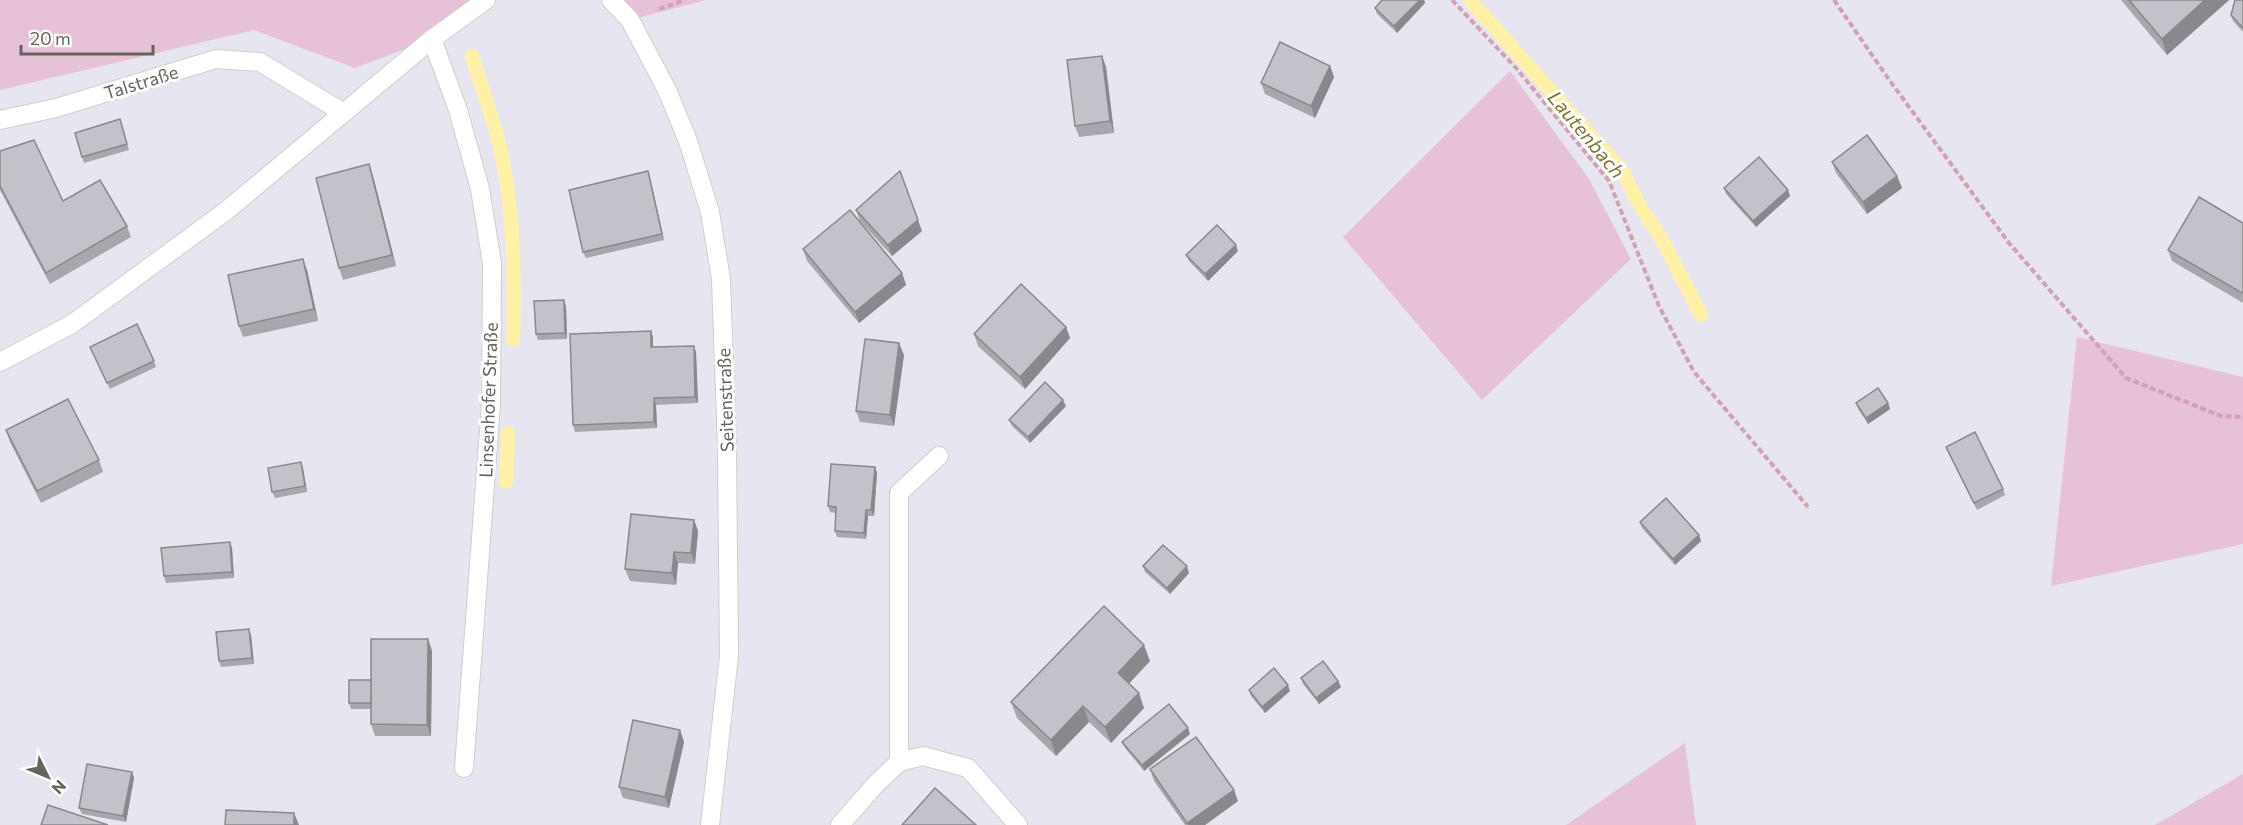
<svg xmlns="http://www.w3.org/2000/svg" width="2243" height="825" font-family="Commissioner,sans-serif">
  <rect width="100%" height="100%" fill="#e7e5ef"/>
  <!-- green -->
  <g fill="#e7c1d7">
    <path d="M0,0h486l-54,39 -77,29 -101,-38 -254,60z"/>
    <path d="M611,0h95l-76,20z"/>
    <path d="M1510,71l79,108 42,80 -149,141 -139,-163z"/>
    <path d="M2077,337l166,40v167l-192,42z"/>
    <path d="M1685,743l11,82h-130z"/>
    <path d="M2243,774v51h-88z"/>
  </g>
  <g fill="none" stroke-linecap="round" stroke-linejoin="round">
    <!-- stream -->
    <g stroke="#fff1a5" stroke-width="14">
      <path d="M1470,0l153,172 15,31 23,35 40,77"/>
      <path d="M472,56c10,34 24,70 31,105 11,59 12,119 10,179"/>
      <path d="M506,482l2,-49"/>
    </g>
    <defs>
      <g id="minor">
        <path d="M611,0l19,20 37,70 21,51 22,71 11,67 6,170 2,207 -19,169"/>
        <path d="M432,39l26,71 22,79 12,74 -1,140 -27,365"/>
        <path d="M0,120l56,-12 160,-49 44,3 82,50"/>
        <path d="M0,362l72,-38 154,-113 206,-172 54,-39"/>
        <path d="M899,762v-269l40,-37"/>
        <path d="M840,825l35,-40 24,-23 24,-6 45,12 50,57"/>
      </g>
    </defs>
    <!-- minor casing -->
    <use href="#minor" stroke="#cfcfc8" stroke-width="20"/>
    <!-- path -->
    <g stroke="#d4a1b1" stroke-width="4" stroke-dasharray="6 3" stroke-linecap="butt">
      <path d="M1452,0l64,68 93,113 50,125 35,66 114,135"/>
      <path d="M1834,0l56,81 119,162 117,135 95,38 22,1"/>
      <path d="M659,9l26,-9"/>
    </g>
    <!-- minor -->
    <use href="#minor" stroke="#fff" stroke-width="18"/>
  </g>
  <!-- wall -->
  <g fill="#a7a7ae">
    <path d="M1382,0h42l1,3 -28,30 -20,-19 -2,-6z"/>
    <path d="M2121,0h108l-62,55z"/>
    <path d="M2243,0v32l-10,-11 -2,-6z"/>
    <path d="M1102,56l4,11 8,66 -35,4 -4,-11z"/>
    <path d="M1330,66l4,11 -19,41 -50,-24 -4,-11z"/>
    <path d="M122,125l7,25 -45,13 -9,-30z"/>
    <path d="M0,151l63,50 64,25 4,11 -81,47 -50,-94z"/>
    <path d="M1832,162l65,14 5,12 -35,26 -31,-41z"/>
    <path d="M373,176l23,90 -53,14 -4,-12z"/>
    <path d="M650,178l14,62 -78,18 -3,-6z"/>
    <path d="M1724,188l66,8 -34,31 -30,-33z"/>
    <path d="M856,210l66,21 -30,25 -32,-35z"/>
    <path d="M2243,223v80l-71,-42 -4,-11z"/>
    <path d="M803,249l99,24 4,12 -47,38 -52,-62z"/>
    <path d="M1238,251l-30,30 -19,-20 -3,-6z"/>
    <path d="M307,270l11,51 -75,16 -4,-11z"/>
    <path d="M566,306l1,33 -29,1 -2,-6z"/>
    <path d="M1066,327l4,11 -45,51 -47,-43 -4,-12z"/>
    <path d="M653,337v10l43,5 2,51 -42,2 1,23 -82,4 -2,-7z"/>
    <path d="M90,347l64,14 2,6 -46,22z"/>
    <path d="M904,355l-10,71 -34,-4 -4,-11z"/>
    <path d="M1856,403h32l2,6 -22,15 -10,-15z"/>
    <path d="M1066,406l-36,37 -18,-17 -3,-6z"/>
    <path d="M6,430l93,30 4,12 -62,31 -31,-61z"/>
    <path d="M1946,447l57,42 2,6 -28,15z"/>
    <path d="M875,467l2,6 -3,43h-6l-2,23 -29,-2 -2,-6 1,-18 -6,-1 -2,-6z"/>
    <path d="M303,468l4,24 -32,6 -3,-6z"/>
    <path d="M694,520l4,11 -3,33 -17,-1 -2,22 -46,-4 -5,-12z"/>
    <path d="M1640,522l59,13 2,6 -26,24 -33,-37z"/>
    <path d="M230,542l2,6 2,30 -68,5 -2,-7z"/>
    <path d="M1143,566l46,7 -19,21 -25,-22z"/>
    <path d="M251,635l3,29 -33,3 -2,-6z"/>
    <path d="M428,639l4,12 -1,85h-56l-4,-12v-15h-20l-2,-6 22,-23z"/>
    <path d="M1150,661l-21,22 15,25 -33,35 -22,-21 -33,34 -39,-38 -6,-16z"/>
    <path d="M1301,678l37,3 3,6 -22,17 -16,-20z"/>
    <path d="M1249,690l41,1 -25,22 -14,-17z"/>
    <path d="M680,730l4,12 -15,66 -46,-10 -4,-11z"/>
    <path d="M1190,734l-46,37 -19,-23 -3,-6z"/>
    <path d="M1150,769l88,32 -33,24h-20l-31,-44z"/>
    <path d="M132,772l2,6 -8,44 -44,-8 -3,-6z"/>
  </g>
  <!-- shaded-wall -->
  <g fill="#88888d">
    <path d="M1420,0h4l1,3 -28,30 -3,-7z"/>
    <path d="M2205,0h24l-62,55 -5,-16z"/>
    <path d="M1102,56l4,11 8,66 -4,-12z"/>
    <path d="M1330,66l4,11 -19,41 -4,-12z"/>
    <path d="M369,164l4,12 23,90 -4,-11z"/>
    <path d="M648,171l2,7 14,62 -2,-6z"/>
    <path d="M1897,176l5,12 -35,26 -4,-12z"/>
    <path d="M1788,190l2,6 -34,31 -3,-6z"/>
    <path d="M918,220l4,11 -30,25 -4,-11z"/>
    <path d="M1236,245l2,6 -30,30 -3,-7z"/>
    <path d="M303,259l4,11 11,51 -4,-12z"/>
    <path d="M902,273l4,12 -47,38 -4,-11z"/>
    <path d="M564,300l2,6 1,33 -2,-6z"/>
    <path d="M1066,327l4,11 -45,51 -5,-12z"/>
    <path d="M651,331l2,6v16l-2,-6z"/>
    <path d="M899,343l5,12 -10,71 -4,-11z"/>
    <path d="M694,346l2,6 2,51 -3,-6z"/>
    <path d="M654,398l2,7 1,23 -3,-6z"/>
    <path d="M1063,400l3,6 -36,37 -2,-6z"/>
    <path d="M1888,403l2,6 -22,15 -2,-6z"/>
    <path d="M301,462l2,6 4,24 -2,-6z"/>
    <path d="M875,467l2,6 -3,43 -3,-6z"/>
    <path d="M866,510l2,6 -2,23 -2,-6z"/>
    <path d="M694,520l4,11 -3,33 -4,-11z"/>
    <path d="M1699,535l2,6 -26,24 -2,-6z"/>
    <path d="M230,542l2,6 2,30 -2,-6z"/>
    <path d="M674,552l4,11 -2,22 -4,-12z"/>
    <path d="M1187,566l2,7 -19,21 -3,-6z"/>
    <path d="M249,629l2,6 3,29 -2,-6z"/>
    <path d="M428,639l4,12 -1,85 -4,-11z"/>
    <path d="M1144,645l6,16 -26,28 -6,-16z"/>
    <path d="M1338,681l3,6 -22,17 -3,-6z"/>
    <path d="M1288,685l2,6 -25,22 -3,-6z"/>
    <path d="M1139,693l5,15 -33,35 -6,-16z"/>
    <path d="M1083,706l6,16 -33,34 -5,-16z"/>
    <path d="M1188,728l2,6 -46,37 -2,-6z"/>
    <path d="M680,730l4,12 -15,66 -4,-11z"/>
    <path d="M132,772l2,6 -8,44 -3,-6z"/>
    <path d="M1234,790l4,11 -33,24h-17l-1,-2z"/>
    <path d="M294,813l5,12h-5z"/>
  </g>
  <!-- building -->
  <g fill="#c2c2ca" stroke="#88888d" stroke-width="1.5">
    <path d="M1382,0h38l-26,26 -19,-18z"/>
    <path d="M2129,0h76l-43,39z"/>
    <path d="M2235,0h8v28l-12,-13z"/>
    <path d="M1280,42l50,24 -19,40 -50,-23z"/>
    <path d="M1102,56l8,65 -35,5 -8,-66z"/>
    <path d="M120,119l7,25 -45,13 -7,-24z"/>
    <path d="M1867,135l30,41 -34,26 -31,-40z"/>
    <path d="M34,140l29,61 37,-21 27,46 -81,47 -46,-87v-35z"/>
    <path d="M1759,157l29,33 -35,31 -29,-33z"/>
    <path d="M369,164l23,91 -53,13 -23,-90z"/>
    <path d="M648,171l14,63 -79,18 -14,-62z"/>
    <path d="M900,171l18,49 -30,25 -32,-35z"/>
    <path d="M2199,197l44,26v68l-1,2 -74,-43z"/>
    <path d="M850,210l52,63 -47,39 -52,-63z"/>
    <path d="M1217,225l19,20 -31,29 -19,-19z"/>
    <path d="M303,259l11,50 -75,17 -11,-51z"/>
    <path d="M1021,284l45,43 -46,50 -46,-43z"/>
    <path d="M564,300l1,33 -29,1 -2,-33z"/>
    <path d="M137,324l17,37 -47,22 -17,-36z"/>
    <path d="M651,331v16l43,-1 1,51 -41,1v24l-81,3 -3,-91z"/>
    <path d="M865,339l34,4 -9,72 -34,-4z"/>
    <path d="M1045,382l18,18 -35,37 -19,-17z"/>
    <path d="M1878,388l10,15 -22,15 -10,-15z"/>
    <path d="M68,399l31,61 -62,31 -31,-61z"/>
    <path d="M1975,432l28,57 -29,14 -28,-56z"/>
    <path d="M301,462l4,24 -33,6 -4,-24z"/>
    <path d="M831,464l44,3 -4,43h-5l-2,23 -29,-2 1,-24 -8,-1z"/>
    <path d="M1666,498l33,37 -26,24 -33,-37z"/>
    <path d="M631,514l63,6 -3,33 -17,-1 -2,21 -47,-4z"/>
    <path d="M230,542l2,30 -68,4 -3,-28z"/>
    <path d="M1163,545l24,21 -20,22 -24,-22z"/>
    <path d="M1104,606l40,39 -26,28 21,20 -34,34 -22,-21 -32,34 -40,-38z"/>
    <path d="M249,629l3,29 -33,3 -3,-29z"/>
    <path d="M371,639h57l-1,86 -56,-1z"/>
    <path d="M1323,661l15,20 -22,17 -15,-20z"/>
    <path d="M1274,668l14,17 -26,22 -13,-17z"/>
    <rect x="349" y="680" width="22" height="23"/>
    <path d="M1169,704l19,24 -46,37 -20,-23z"/>
    <path d="M633,720l47,10 -15,67 -46,-10z"/>
    <path d="M1196,737l38,53 -47,33 -37,-54z"/>
    <path d="M87,764l45,8 -9,44 -44,-8z"/>
    <path d="M935,788l41,37h-74z"/>
    <path d="M48,805l60,20h-67z"/>
    <path d="M226,810l68,3v12h-69z"/>
  </g>
  <g text-anchor="middle" dominant-baseline="central" stroke-width="6" stroke-linejoin="round" paint-order="stroke">
    <!-- street labels -->
    <g font-size="18" fill="#65655c" stroke="#fff">
      <text transform="translate(141 82) rotate(-17)">Talstraße</text>
      <text transform="translate(488 400) rotate(-88)">Linsenhofer Straße</text>
      <text transform="translate(725 400) rotate(-92)">Seitenstraße</text>
    </g>
    <!-- water labels -->
    <g font-size="20" font-style="italic" fill="#7d7730" stroke="#fff">
      <text transform="translate(1587 134) rotate(50)">Lautenbach</text>
    </g>
  </g>
  <!-- north arrow -->
  <g transform="translate(48 777) rotate(133)" stroke="#ffffff" stroke-width="4.5" paint-order="stroke">
  <path d="M0-4.5L10 22L0 15L-10 22Z" fill="#65655c"/>
  <text y="-9" font-size="16" font-weight="bold" text-anchor="middle" fill="#65655c">N</text>
  </g>
  <!-- scale -->
  <path d="M21 45v9h132v-9" fill="none" stroke="#65655c" stroke-width="3"/>
  <text x="30" y="45" font-size="18" fill="#65655c" stroke="#ffffff" stroke-width="4.5" paint-order="stroke">20 m</text>
</svg>
